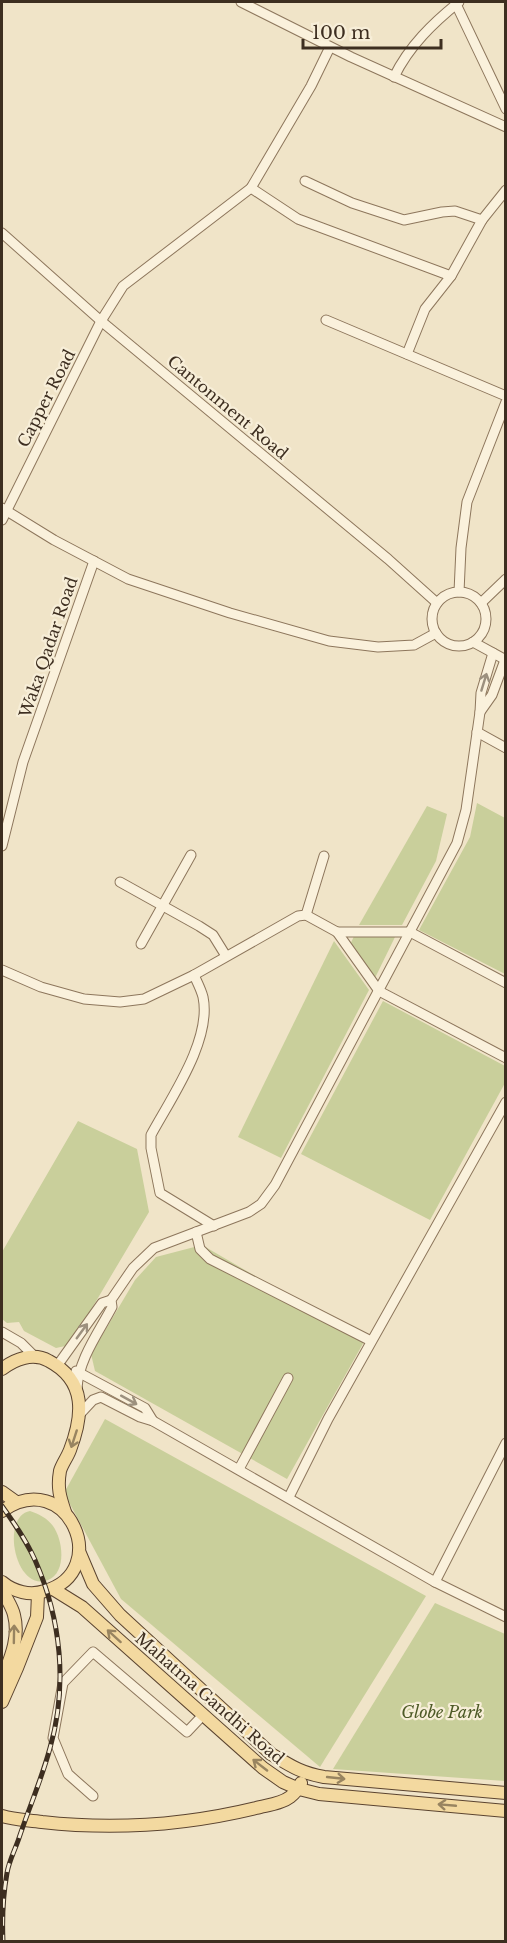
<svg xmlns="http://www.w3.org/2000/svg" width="507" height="1943" font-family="'Libre Baskerville',serif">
  <rect width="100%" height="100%" fill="#f0e4c8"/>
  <!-- green -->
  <g fill="#c9cf9b">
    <path d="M477,803l28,15v156l-86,-44 51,-93z"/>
    <path d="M427,806l20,8 -11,47 -34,64h-43z"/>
    <path d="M354,936l41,1 -20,41 -25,-33z"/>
    <path d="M334,941l35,49 -88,168 -43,-21z"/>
    <path d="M383,1001l122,65v17l-75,137 -129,-66z"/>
    <path d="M78,1121l59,28 12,63 -79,133 -14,3 -32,-17 -5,-9 -12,1 -5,-4v-67z"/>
    <path d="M202,1245l163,95 -78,139 -192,-108 -4,-17 44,-74 21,-23z"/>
    <path d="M105,1419l321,177 -106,171 -199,-168 -57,-106z"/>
    <path d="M30,1511c9,3 17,7 23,15 10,14 14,46 -5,54 -33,13 -48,-64 -18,-69z"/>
    <path d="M435,1603l70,31v147l-172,-12z"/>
  </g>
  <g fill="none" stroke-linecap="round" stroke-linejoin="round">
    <defs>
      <g id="minor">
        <path d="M241,2l110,55 155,70"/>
        <path d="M455,2l51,107"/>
        <path d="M394,77c15,-31 39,-54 65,-75"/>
        <path d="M305,181l47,22 52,17 38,-8 13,-1 27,9"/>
        <path d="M251,188l47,31 153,57"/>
        <path d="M2,233l99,88 287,238 49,44"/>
        <path d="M326,320l180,76"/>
        <path d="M407,354l18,-45 26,-33 31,-56 24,-30"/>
        <path d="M2,508l52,32 74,39 102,34 99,28 49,6 36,-2 22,-12"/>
        <path d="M2,520l99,-199 22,-35 128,-98 60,-102 19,-39"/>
        <path d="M459,592l2,-44 6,-46 39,-100"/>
        <circle cx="459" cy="619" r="27"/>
        <path d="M481,603l25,-24"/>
        <path d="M473,642l33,18"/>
        <path d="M480,712l12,-17 13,-35"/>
        <path d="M477,732l29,16"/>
        <path d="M2,846l21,-84 71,-201"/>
        <path d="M120,882l79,44 14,9 13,21"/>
        <path d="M306,915l18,-59"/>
        <path d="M337,932h73l96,51"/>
        <path d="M141,944l50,-89"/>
        <path d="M2,970l39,17 43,12 36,3 24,-3 50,-24 104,-59 8,-1 31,17 42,59 127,67"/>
        <path d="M194,975c3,7 7,14 9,22 9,43 -32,101 -52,138v13l9,45 54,33"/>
        <path d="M196,1232l4,17 10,10 161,82"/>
        <path d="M2,1332l19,11 13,13"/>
        <path d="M57,1366l45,-63 9,-3"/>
        <path d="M76,1371l69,37 8,13"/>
        <path d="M77,1389c1,-29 22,-57 35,-82l-1,-7 22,-32 21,-20 95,-36 12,-8 14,-19 182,-342 9,-33 14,-98 1,-19 12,-40"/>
        <path d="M80,1414l13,-14 8,-3 39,20 13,4 282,161 71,35"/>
        <path d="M239,1469l49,-91"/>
        <path d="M289,1497l39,-78 178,-317"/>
        <path d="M435,1582l71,-139"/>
        <path d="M93,1796l-25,-22 -15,-36 10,-55 30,-31 94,80 16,-17"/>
      </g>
      <g id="major">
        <path d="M2,1369c13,-10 31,-17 47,-8 38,20 34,55 21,89 -3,8 -8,14 -10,21 -3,17 0,26 5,41"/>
        <path d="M2,1492l14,10"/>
        <path d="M2,1511c65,-46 112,60 43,80 -15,5 -31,1 -43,-9"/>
        <path d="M79,1551l14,33 27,31 151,139c20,12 30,19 53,23l182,16"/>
        <path d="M2,1589c3,8 10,17 12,26 6,23 -4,44 -12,65"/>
        <path d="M53,1589l29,18 181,161 20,14 16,7 20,5 187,17"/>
        <path d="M2,1702l15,-34 20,-51 1,-23"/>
        <path d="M2,1816c13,4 27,4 40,6 71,8 144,3 214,-14 11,-3 25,-4 34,-11 5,-4 9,-9 11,-14"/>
      </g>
    </defs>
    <!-- minor casing -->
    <use href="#minor" stroke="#8d765c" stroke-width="11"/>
    <!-- major casing -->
    <use href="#major" stroke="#5b4430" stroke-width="14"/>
    <!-- minor -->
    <use href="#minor" stroke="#faf1dc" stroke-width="9"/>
    <!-- major -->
    <use href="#major" stroke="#f3d9a0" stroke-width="12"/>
    <defs>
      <path id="rail" d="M2,1506c12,17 24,34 33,54 26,59 33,125 15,188 -8,30 -21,60 -31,90 -4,12 -10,23 -12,35 -4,22 -5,46 -4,69"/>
    </defs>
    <!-- rail casing -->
    <use href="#rail" stroke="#3d2e20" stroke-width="5"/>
    <!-- rail -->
    <use href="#rail" stroke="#f7eed8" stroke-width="3" stroke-dasharray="9" stroke-linecap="butt"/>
  </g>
  <!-- one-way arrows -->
  <defs><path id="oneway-shaft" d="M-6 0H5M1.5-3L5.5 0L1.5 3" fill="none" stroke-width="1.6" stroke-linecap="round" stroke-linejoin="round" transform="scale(1.5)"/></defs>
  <g stroke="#9c907e">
    <use href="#oneway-shaft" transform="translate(484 682) rotate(-73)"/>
    <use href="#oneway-shaft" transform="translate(82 1331) rotate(-54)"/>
    <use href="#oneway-shaft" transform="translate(129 1400) rotate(29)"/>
  </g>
  <g stroke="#988460">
    <use href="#oneway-shaft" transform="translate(74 1439) rotate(108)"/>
    <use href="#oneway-shaft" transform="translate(14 1634) rotate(-89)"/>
    <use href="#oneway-shaft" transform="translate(114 1636) rotate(-138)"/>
    <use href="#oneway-shaft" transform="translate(260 1765) rotate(-142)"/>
    <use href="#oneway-shaft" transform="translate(336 1778) rotate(6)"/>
    <use href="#oneway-shaft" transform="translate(447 1805) rotate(-175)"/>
  </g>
  <g text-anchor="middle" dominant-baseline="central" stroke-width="4.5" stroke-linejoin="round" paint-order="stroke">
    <!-- street labels -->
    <g font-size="16" fill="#3d2e20" stroke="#f7eed8">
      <text transform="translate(46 398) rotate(-63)">Capper Road</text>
      <text transform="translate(228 407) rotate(40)">Cantonment Road</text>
      <text transform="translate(48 647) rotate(-71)">Waka Qadar Road</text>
      <text transform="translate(210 1698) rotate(41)">Mahatma Gandhi Road</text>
    </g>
    <!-- park labels -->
    <g font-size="16" font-style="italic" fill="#4d5a26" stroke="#f7eed8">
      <text x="442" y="1712">Globe Park</text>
    </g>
  </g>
  <!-- border -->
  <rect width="507" height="1943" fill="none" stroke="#3d2e20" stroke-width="6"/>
  <!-- scale -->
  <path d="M303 39v9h138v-9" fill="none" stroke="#3d2e20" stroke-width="3"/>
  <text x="312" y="39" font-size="18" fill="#3d2e20" stroke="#f7eed8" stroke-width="4.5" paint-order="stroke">100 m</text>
</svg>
